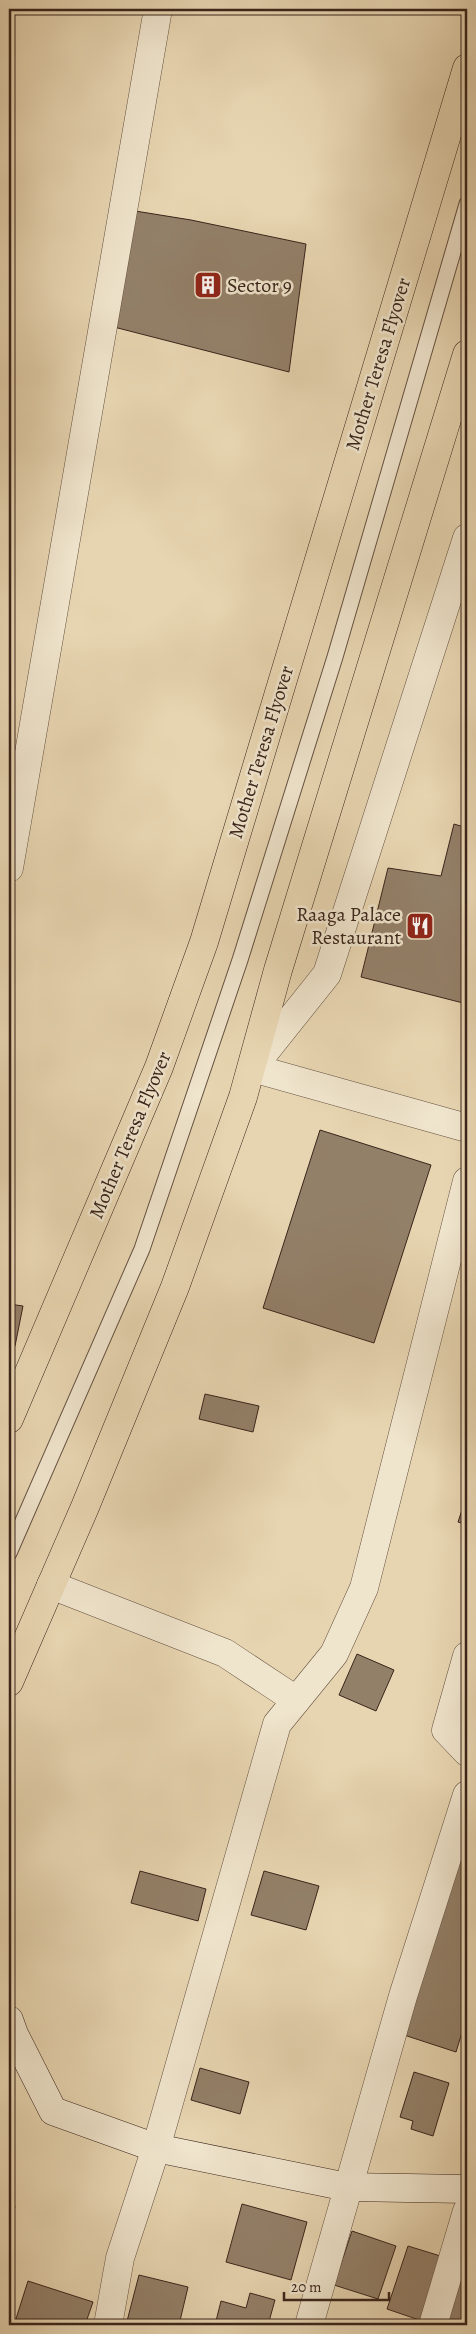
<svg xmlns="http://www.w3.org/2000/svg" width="476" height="2334" font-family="Alegreya,serif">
  <rect width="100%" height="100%" fill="#e7d5b1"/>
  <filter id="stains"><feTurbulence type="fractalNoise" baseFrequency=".004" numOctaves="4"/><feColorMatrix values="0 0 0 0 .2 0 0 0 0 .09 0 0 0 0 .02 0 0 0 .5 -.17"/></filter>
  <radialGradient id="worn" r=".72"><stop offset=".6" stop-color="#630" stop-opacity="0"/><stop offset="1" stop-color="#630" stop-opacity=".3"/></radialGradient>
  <!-- building -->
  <g fill="#938069" stroke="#39241b">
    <path d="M129,210l62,10 115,24 -17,128 -179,-46z"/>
    <path d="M454,824l13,4v176l-106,-27 27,-109 53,8z"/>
    <path d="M320,1130l111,35 -57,178 -111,-35z"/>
    <path d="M9,1304l14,2 -8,40 -6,-1z"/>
    <path d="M205,1394l54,12 -6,26 -54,-13z"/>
    <path d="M466,1498h1v27l-9,-3z"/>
    <path d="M357,1654l37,16 -18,41 -37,-16z"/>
    <path d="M459,1858l8,2v156l-11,36 -52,-17z"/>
    <path d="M140,1871l66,18 -8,32 -67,-18z"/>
    <path d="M264,1871l55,15 -13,44 -55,-15z"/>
    <path d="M200,2068l49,14 -9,32 -49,-14z"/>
    <path d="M414,2072l35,11 -16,53 -22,-7 2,-8 -13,-4z"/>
    <path d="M9,2204l6,2 -6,23z"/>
    <path d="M242,2204l65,18 -16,58 -65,-18z"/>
    <path d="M352,2231l44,15 -18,53 -44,-14z"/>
    <path d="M408,2246l39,12 -22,64 -38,-13z"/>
    <path d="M467,2246v79h-27z"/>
    <path d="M139,2275l49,12 -9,38h-53z"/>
    <path d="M28,2281l65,21 -8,23h-36l-12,-3 -1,3h-22z"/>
    <path d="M250,2293l25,7 -7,25h-53l6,-24 25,7z"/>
  </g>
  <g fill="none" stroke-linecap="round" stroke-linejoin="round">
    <defs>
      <path id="lane" d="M9,1553l133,-304 98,-289 95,-303 132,-453"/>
      <g id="street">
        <path d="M467,538l-140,436 -75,94 215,60"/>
        <path d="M9,868l149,-859"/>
        <path d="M51,1585l174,68 71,47"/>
        <path d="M467,1656l-21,74 21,22"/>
        <path d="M108,2325l12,-67 36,-110 121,-424 57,-70 30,-66 103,-407"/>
        <path d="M309,2325l94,-329 64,-201"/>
        <path d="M433,2325l34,-114"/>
      </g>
      <path id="secondary" d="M9,2020l5,14 39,77 103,37 191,39 120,2"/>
      <g id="primary">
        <path d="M9,1419l150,-352 45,-125 263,-874"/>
        <path d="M9,1682l76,-175 90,-220 68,-190 35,-127 189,-616"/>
      </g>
    </defs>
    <!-- lane casing -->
    <use href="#lane" stroke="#645040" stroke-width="17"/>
    <!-- street casing -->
    <use href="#street" stroke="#645040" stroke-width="29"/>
    <!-- secondary casing -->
    <use href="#secondary" stroke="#39241b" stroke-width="29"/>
    <!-- primary casing -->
    <use href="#primary" stroke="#39241b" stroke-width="29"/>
    <!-- lane -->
    <use href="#lane" stroke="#efe4cc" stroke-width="15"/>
    <!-- street -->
    <use href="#street" stroke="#efe4cc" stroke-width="28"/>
    <!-- secondary -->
    <use href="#secondary" stroke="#efe4cc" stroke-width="28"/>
    <!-- primary -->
    <use href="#primary" stroke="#e7d5b1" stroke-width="28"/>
  </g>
  <!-- icons -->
  <defs>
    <symbol id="building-square" viewBox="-11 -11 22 22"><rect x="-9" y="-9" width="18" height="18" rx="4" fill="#8f2418" stroke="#efe4cc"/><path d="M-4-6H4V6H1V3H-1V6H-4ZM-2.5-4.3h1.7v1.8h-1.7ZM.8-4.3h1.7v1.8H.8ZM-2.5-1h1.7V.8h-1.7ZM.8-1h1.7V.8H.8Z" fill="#fff"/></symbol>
    <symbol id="restaurant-square" viewBox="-11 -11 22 22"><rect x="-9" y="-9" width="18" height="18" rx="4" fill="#8f2418" stroke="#efe4cc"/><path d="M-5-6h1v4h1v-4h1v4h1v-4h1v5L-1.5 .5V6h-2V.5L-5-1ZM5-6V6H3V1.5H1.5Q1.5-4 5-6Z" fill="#fff"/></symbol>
  </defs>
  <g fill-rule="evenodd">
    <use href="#building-square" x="192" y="269" width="32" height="32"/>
    <use href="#restaurant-square" x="404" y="910" width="32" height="32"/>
  </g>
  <g text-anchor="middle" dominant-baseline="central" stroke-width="5" stroke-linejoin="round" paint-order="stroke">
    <!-- poi labels -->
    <g font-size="20" fill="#39241b" stroke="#efe4cc" text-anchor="start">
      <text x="227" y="285">Sector 9</text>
      <text x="401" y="914" text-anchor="end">Raaga Palace<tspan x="401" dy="23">Restaurant</tspan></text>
    </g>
    <!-- street labels -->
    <g font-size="20" fill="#39241b" stroke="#efe4cc">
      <text transform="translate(378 364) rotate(-73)">Mother Teresa Flyover</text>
      <text transform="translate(261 752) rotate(-73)">Mother Teresa Flyover</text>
      <text transform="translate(130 1135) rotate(-67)">Mother Teresa Flyover</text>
    </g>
  </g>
  <!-- margin -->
  <rect width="476" height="2334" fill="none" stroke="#e7d5b1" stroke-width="30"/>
  <rect x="10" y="10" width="456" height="2314" fill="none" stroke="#39241b" stroke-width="2.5"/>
  <rect x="15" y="15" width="446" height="2304" fill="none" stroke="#39241b"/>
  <!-- scale -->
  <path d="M284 2292v8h105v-8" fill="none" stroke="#39241b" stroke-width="2.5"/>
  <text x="291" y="2292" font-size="15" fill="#39241b" stroke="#efe4cc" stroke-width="4" paint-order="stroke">20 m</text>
  <rect width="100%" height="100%" filter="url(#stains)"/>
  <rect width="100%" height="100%" fill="url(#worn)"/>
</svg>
